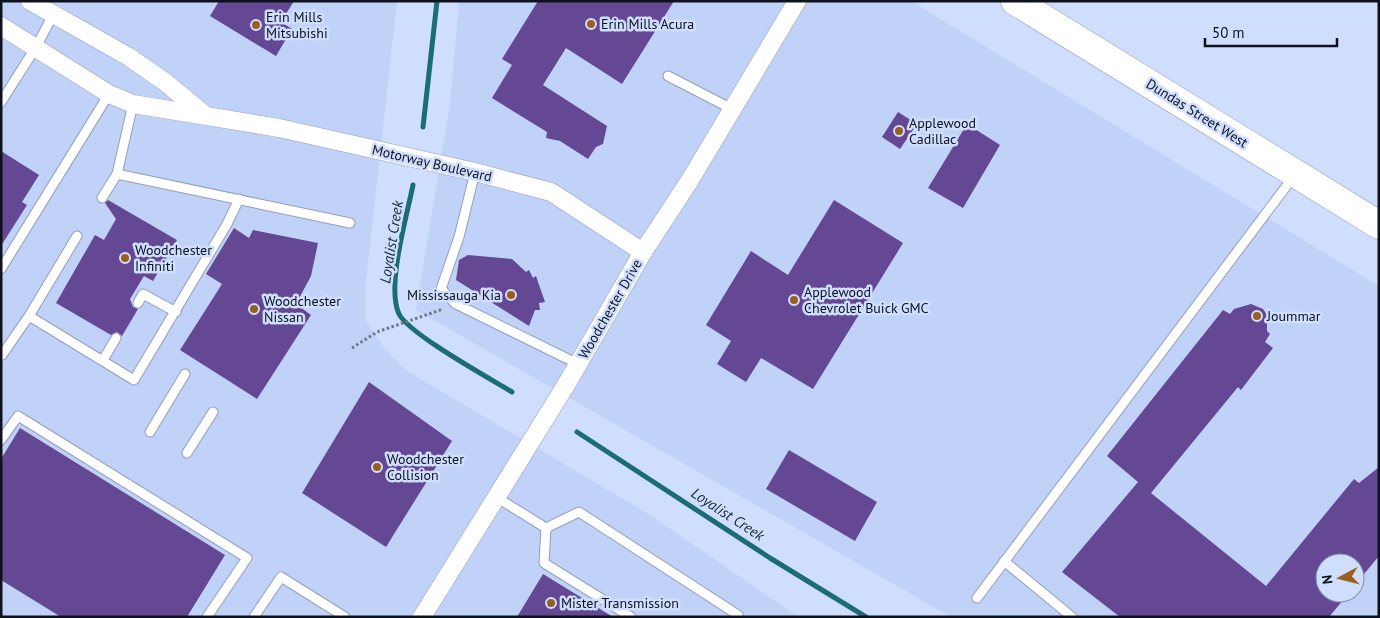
<svg xmlns="http://www.w3.org/2000/svg" width="1380" height="618" font-family="'PT Sans',sans-serif">
  <rect width="100%" height="100%" fill="#d0defe"/>
  <!-- built -->
  <g fill="#c1d2f8" fill-rule="evenodd">
    <path d="M1,1h396l-31,281v39l19,28 22,22 245,145 146,101h-797z"/>
    <path d="M459,1h452l468,285v331h-428l-535,-307 34,-206zM1325,563h30v30h-30z"/>
  </g>
  <g fill="none" stroke-linecap="round" stroke-linejoin="round">
    <!-- stream -->
    <g stroke="#1a6c77" stroke-width="5">
      <path d="M423,127l14,-126"/>
      <path d="M413,185c-6,31 -27,101 -14,129 10,20 90,64 113,78"/>
      <path d="M577,432l193,126 96,59"/>
    </g>
  </g>
  <!-- building -->
  <g fill="#644894">
    <path d="M219,1h75l-13,21 11,7 -16,27 -66,-40z"/>
    <path d="M538,1h136l-52,83 -56,-36 -23,37 64,41 -4,18 -7,3 -8,12 -28,-18 -14,-3 1,-6 -55,-34 20,-33 -10,-6z"/>
    <path d="M898,112l19,12 -17,25 -18,-12z"/>
    <path d="M967,124l33,21 -37,63 -35,-20z"/>
    <path d="M1,151l38,24 -17,27 5,3 -26,41z"/>
    <path d="M108,200l69,40 -24,41 -9,-5 -14,23 3,8 5,2 -16,27 -5,-4 -6,3 -55,-32 39,-68 9,5 12,-21 -11,-16z"/>
    <path d="M834,200l69,43 -90,146 -52,-31 -15,24 -29,-18 14,-23 -25,-16 45,-74 37,24z"/>
    <path d="M234,228l15,10 4,-8 65,13 -7,33 -15,28 15,11 -54,84 -77,-49 42,-66 -16,-10z"/>
    <path d="M468,255l44,4 14,13 3,-2 4,8 3,-2 9,26 -6,1 1,7h-5l-6,16 -73,-46 3,-20z"/>
    <path d="M1251,304l12,5 4,6v16l3,3 -5,8 8,6 -32,42 -3,-3 -87,106 115,93 88,-107 5,4 20,-16v89l-24,29v-22h-30v30h24l-20,24h-209l-58,-45 76,-90 -31,-26 116,-146 7,4 4,-5z"/>
    <path d="M369,382l83,59 -66,106 -84,-54z"/>
    <path d="M20,428l205,127 -38,62h-126l-60,-37v-121z"/>
    <path d="M789,450l88,52 -22,39 -89,-52z"/>
    <path d="M543,574l70,43h-96z"/>
  </g>
  <g fill="none" stroke-linecap="round" stroke-linejoin="round">
    <defs>
      <g id="lane">
        <path d="M668,76l64,33"/>
        <path d="M1,102l35,-55 17,-32"/>
        <path d="M475,172l-16,65 -18,52 15,15 122,60"/>
        <path d="M117,174l16,-70"/>
        <path d="M102,198l15,-24 233,49"/>
        <path d="M1,269l108,-175"/>
        <path d="M138,303l5,-9 33,18"/>
        <path d="M29,316l105,64 93,-156 12,-25"/>
        <path d="M2,355l27,-39 48,-80"/>
        <path d="M103,360l13,-22"/>
        <path d="M150,432l35,-58"/>
        <path d="M1,440l17,-24 229,142 -40,59"/>
        <path d="M187,453l26,-41"/>
        <path d="M496,497l50,31"/>
        <path d="M546,528l33,-16 159,103 -1,2"/>
        <path d="M546,528l-2,35 87,54"/>
        <path d="M1004,561l68,56"/>
        <path d="M977,598l317,-422"/>
        <path d="M254,617l27,-40 64,40"/>
      </g>
      <g id="street">
        <path d="M30,1l99,56 36,25 40,33"/>
        <path d="M1,26l108,68 24,10 146,24 196,44 76,20 92,60"/>
        <path d="M422,617l144,-232 77,-133 47,-72 107,-179"/>
      </g>
      <path id="primary" d="M1015,1l364,224"/>
    </defs>
    <!-- lane casing -->
    <use href="#lane" stroke="#929ebc" stroke-width="11"/>
    <!-- street casing -->
    <use href="#street" stroke="#929ebc" stroke-width="19"/>
    <!-- primary casing -->
    <use href="#primary" stroke="#929ebc" stroke-width="29"/>
    <!-- path -->
    <path stroke="#6d768b" stroke-width="3" stroke-dasharray="2.5 2.5" stroke-linecap="butt" d="M352,348l25,-16 66,-23"/>
    <!-- lane -->
    <use href="#lane" stroke="#fff" stroke-width="9"/>
    <!-- street -->
    <use href="#street" stroke="#fff" stroke-width="18"/>
    <!-- primary -->
    <use href="#primary" stroke="#fff" stroke-width="28"/>
  </g>
  <!-- markers -->
  <g fill="#9a5f1e" stroke="#d0defe" stroke-width="2">
    <circle cx="591" cy="24" r="5"/>
    <circle cx="256" cy="25" r="5"/>
    <circle cx="899" cy="131" r="5"/>
    <circle cx="125" cy="258" r="5"/>
    <circle cx="511" cy="295" r="5"/>
    <circle cx="794" cy="300" r="5"/>
    <circle cx="254" cy="309" r="5"/>
    <circle cx="1257" cy="316" r="5"/>
    <circle cx="377" cy="467" r="5"/>
    <circle cx="551" cy="603" r="5"/>
  </g>
  <g text-anchor="middle" dominant-baseline="central" stroke-width="5" stroke-linejoin="round" paint-order="stroke">
    <!-- poi labels -->
    <g font-size="14" fill="#0e121d" stroke="#d0defe" text-anchor="start">
      <text x="266" y="17">Erin Mills<tspan x="266" dy="16">Mitsubishi</tspan></text>
      <text x="601" y="24">Erin Mills Acura</text>
      <text x="909" y="123">Applewood<tspan x="909" dy="16">Cadillac</tspan></text>
      <text x="135" y="250">Woodchester<tspan x="135" dy="16">Infiniti</tspan></text>
      <text x="804" y="292">Applewood<tspan x="804" dy="16">Chevrolet Buick GMC</tspan></text>
      <text x="501" y="295" text-anchor="end">Mississauga Kia</text>
      <text x="264" y="301">Woodchester<tspan x="264" dy="16">Nissan</tspan></text>
      <text x="1267" y="316">Joummar</text>
      <text x="387" y="459">Woodchester<tspan x="387" dy="16">Collision</tspan></text>
      <text x="561" y="603">Mister Transmission</text>
    </g>
    <!-- street labels -->
    <g font-size="14" fill="#0e121d" stroke="#d0defe">
      <text transform="translate(1197 113) rotate(32)">Dundas Street West</text>
      <text transform="translate(432 163) rotate(13)">Motorway Boulevard</text>
      <text transform="translate(610 309) rotate(-60)">Woodchester Drive</text>
    </g>
    <!-- water labels -->
    <g font-size="15" font-style="italic" fill="#162d30" stroke="#d0defe">
      <text transform="translate(391 242) rotate(-81)">Loyalist Creek</text>
      <text transform="translate(728 514) rotate(33)">Loyalist Creek</text>
    </g>
  </g>
  <!-- border -->
  <rect width="1380" height="618" fill="none" stroke="#0e121d" stroke-width="5"/>
  <!-- north arrow -->
  <g transform="translate(1340 578) rotate(263)"><circle r="24" fill="#d0defe" stroke="#828ca4"/>
  <path d="M0-4L9 19L0 12L-9 19Z" fill="#9a5f1e"/>
  <text y="-8" font-size="14" font-weight="bold" text-anchor="middle" fill="#0e121d">N</text>
  </g>
  <!-- scale -->
  <path d="M1205 38v8h132v-8" fill="none" stroke="#0e121d" stroke-width="2.5"/>
  <text x="1212" y="38" font-size="15" fill="#0e121d" stroke="#d0defe" stroke-width="4" paint-order="stroke">50 m</text>
</svg>
